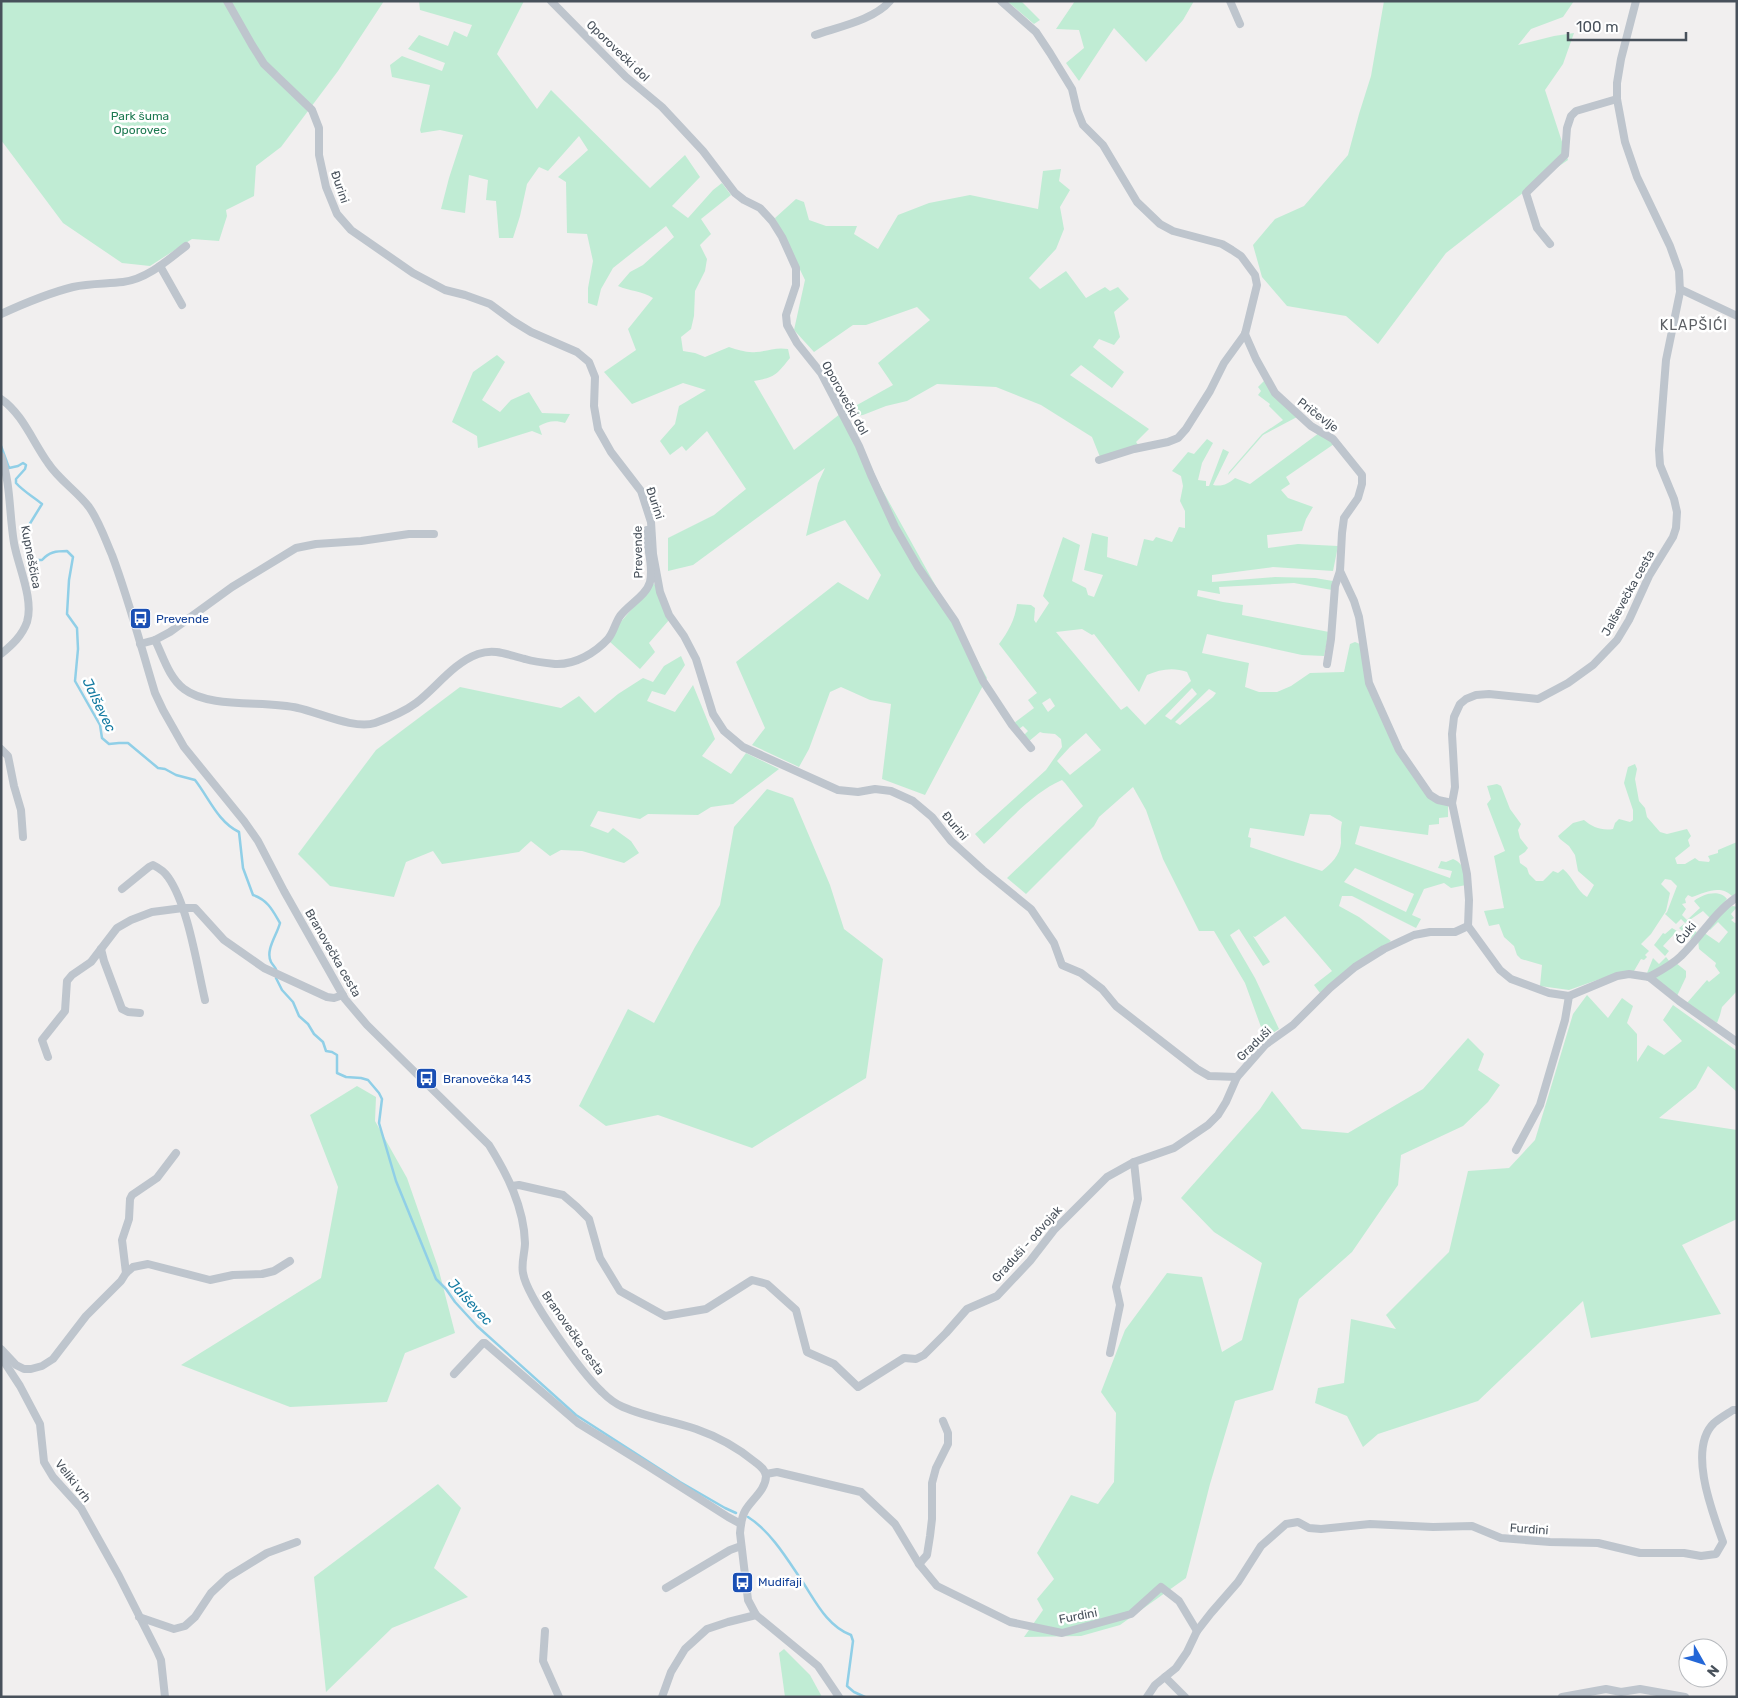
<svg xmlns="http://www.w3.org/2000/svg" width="1738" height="1698" font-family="Rubik,sans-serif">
  <rect width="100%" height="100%" fill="#f1efef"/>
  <!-- green -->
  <g fill="#c0ecd4" fill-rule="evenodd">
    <path d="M1,1h383l-46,70 -57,76 -25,19 -2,30 -28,14 1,6 -8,25 -27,-2 -42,27 -28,-3 -59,-40 -62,-83z"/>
    <path d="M419,1h105l-27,53 40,55 14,-19 99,98 35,-33 15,22 -28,29 16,12 25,-28 9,-7 9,12 -30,24 10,15 -11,11 7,14 -2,12 -10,20 -1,25 -3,13 -10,8 2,14 12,2 10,4 24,-10c9,3 18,6 27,5 12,-1 20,-5 32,-3l2,9c-14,17 -14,19 -36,23l40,69 46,-36 147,264 -62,117 -43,-16 9,-75 -21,-4 -29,-13 -11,5 -21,57 -10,18 -47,-22 13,-17 -29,-66 102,-80 30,18 13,-25 -36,-55 -39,16 12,-53 7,-15 -132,97 -25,6v-33l46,-23 32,-26 -39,-58 -21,20 -4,-5 -12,9 -10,-14 15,-17 4,-18 27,-16 -23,-7 -51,21 -28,-32 32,-22 -8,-21 25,-31c-10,-7 -24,-7 -35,-12l12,-14 13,-7 31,-28 -8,-11 -53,42 -12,21 -4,17 -9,-3v-15l5,-27 -6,-27 -20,-1 -1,-51 -8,-5 30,-27 -9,-14 -31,35 -9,-4 -12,17 -7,32 -7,22h-14l-3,-37 -10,-1 2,-20 -19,-5 -4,38 -24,-4 8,-31 14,-43 -23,-5 -19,3 -1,-3 10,-45 -38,-8 -2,-12 12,-9 40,15 3,-8 -37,-14 11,-14 29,11 6,-15 13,6 5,-12 -52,-15z"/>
    <path d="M1007,1h14l19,19 -6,4z"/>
    <path d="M1075,1h119l-11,19 -37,42 -32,-34 -35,53 -13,-18 18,-15 -5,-18 -23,-1z"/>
    <path d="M1384,1h190l-11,16 -32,12 -13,16 36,-9 20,-3 -11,31 -18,26 23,70 -22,15 -100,78 -68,91 -32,-28 -59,-10 -25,-29 -9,-32 22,-26 29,-13 44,-51 11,-41 12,-38z"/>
    <path d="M1061,169l-2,12 11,9 -10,17 4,22 -8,20 -27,29 11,11 26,-18 20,27 19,-11 5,4 8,-4 11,12 -15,13 6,25 -6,8 -15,-6 -6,8 31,25 -12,16 -31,-23 -11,10 79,54 -13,13 3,4 -39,11 -8,-20 -51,-32 -45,-18 -59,-3 -30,17 -21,5 -23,9 -15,2 -7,-12 7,-4 9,4 36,-20 -15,-22 52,-43 -13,-13 -51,18h-13l-39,27 -20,-22 11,-50 -30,-62 21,-19 8,3 5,18 17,6h31l-3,8 24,15 20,-34 31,-12 41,-8 68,14 5,-38z"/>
    <path d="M497,355l8,7 -23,38 18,12 11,-12 18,-8 13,21 28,1 -5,9c-10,-3 -17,-2 -26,3l3,9 -10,-4 -54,17 -1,-12 -25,-14 21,-50z"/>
    <path d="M1266,379l31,38 -34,18 -35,40 1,-3 33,-38 21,-14 -14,-14 1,-2 -12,-9 3,-4 -3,-4z"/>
    <path d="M1319,433l15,11 -48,33 4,7 -9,6 7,8 25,9 -7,12 -4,12 -35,4 1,13 30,-4 40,2 -5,25 -60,-4 -61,8v7l63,-5 40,1 18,3 -1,9 -38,-7 -75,4 1,7 -22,-4 -1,6 26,6 20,3 -1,10 87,17 -5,24 -22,-1 -95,-21 -5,19 47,10 -4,24 14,5h18l14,-6 19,-13 34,-1 6,-28 5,-2 5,2 6,37 59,110 23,13v13l-9,1v6l-10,1 -1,10 -68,-9 -5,18 95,34 2,-7 -14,-3 3,-7 5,1 7,-3c12,5 11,14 13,26l-15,3 -7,-5 -20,6 -12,26 9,4 -5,9 -64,-32h-10l-3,10 20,11 32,24 -54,37 -17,15 -6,-8 18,-14 -47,-55 -30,21 -2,-1 17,26 -7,4 -24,-37 -9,6 25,43 24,51 -14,9 -20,-55 -31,-52h-15l-36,-72 -17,-49 -13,-23 -34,30 -5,9 -68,68 -19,-16 76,-72 -18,-23 -3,-3c-30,13 -54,42 -78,64l-9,-10 71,-64 16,-23 -1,-8 -6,-5 -12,-1 -3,-1 -12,10 -4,-7 4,-4 -5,-5 -4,3 -5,-6 20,-15 -6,-8 9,-7 -38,-49c9,-12 16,-24 18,-40l14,1 4,3 -1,12 2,3 13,-20 -6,-7 20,-59 17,8 -8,36 14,7 2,7 6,2 9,-22 -19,-5 8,-37 16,4 -1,20 30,9 7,-27 9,2 3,-4 16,5 7,-15 6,1v-17l-5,-10 3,-15 -2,-10 -9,-5 16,-19 6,2 13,-15 6,4 -11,20 -4,17 8,1v5h3l14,-37 6,3 -16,33c9,2 15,-1 22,-7l15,6zM1082,629l10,6 2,-1 45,58 8,-17c13,-6 27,-8 40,-3l4,9 -46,44 -18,-19 -6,4 -65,-78zM1192,688l5,6 -26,26 -6,-4zM1209,689l7,4 -3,4 -33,28 -5,-3zM1050,698l5,8 -7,6 -6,-9zM1086,733l15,17 -31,25 -13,-14 13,-14zM1310,814l20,1 12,7c-2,10 -1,14 -1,21 -1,12 -10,21 -19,28l-72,-24 1,-9 -3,-1 2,-9 54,8zM1355,868l59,26 -8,18 -62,-30z"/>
    <path d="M654,583l15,37 -20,23 6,9 -15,17 -31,-28 10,-17z"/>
    <path d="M681,656l4,9 -20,30 -13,-4 -5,10 28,11 18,-27 22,54 -13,17 29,18 15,-21 33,16 -46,35 -22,3 -13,8 -50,-1 -8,5 -42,-8 -8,15 18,7 5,-5 18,13 8,12 -15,10 -42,-12 -21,-1 -11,6 -19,-15 -12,11 -77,12 -9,-13 -27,11 -12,35 -64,-11 -32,-32 78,-104 84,-63 101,21 18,-12 16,17 23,-19 25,-16 10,4 11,-16z"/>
    <path d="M1635,764l2,5 -2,10 4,22 6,7 2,9 13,15 7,2 20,-5 4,7 -3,4 2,6 -15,12 2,6h8l10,-6 4,3 10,1 1,-2 -2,-4 10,-3v-3l19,-8v53l-4,2c-12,-13 -27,-5 -41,0l-4,-2 -3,4 1,4 -4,1 4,5 -4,6 5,5 13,-12 -6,-7c9,-7 25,-12 33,-2l-16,20 -8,-8 -18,12 -4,-4 -5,5 -11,-10 2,-2 10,-26 -6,-6 -6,-1 -4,5 9,9 -4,18 -15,23 -10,10 8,7 -4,4 2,2 -3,3 -3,-1 -7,12 -34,8 -31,11 -29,-4 2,-21 -21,-6 -4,-4 -3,-9 -10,-9 -5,-13 -10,2 -5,-15 20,-3 -10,-52 11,-5 -18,-47 4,-5 -4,-13 10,-2 4,2 9,23 11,15 -3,6 2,8 8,10 -3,4 -6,4 1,7 7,5 2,6 7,7h7l10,-10 5,2 5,-4c11,9 13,21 24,28l7,-12 -16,-14 -3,-16 -6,-9 -9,-7 -2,-3 15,-13 11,-3c8,7 18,11 29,9l2,-6 4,-4 11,3 3,-2v-10l-9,-27 4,-16z"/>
    <path d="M767,789l26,9 37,87 14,44 39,30 -17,119 -114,70 -94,-33 -52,11 -27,-20 49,-97 26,14 41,-76 25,-42 14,-78z"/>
    <path d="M1733,906l4,1 -6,7 3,4 -3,2 4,3 2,-1v69l-15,16 -2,8 -3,8 -30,-20 20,-23 2,2 11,-9 -5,-7 1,-3 -17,-14 -1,-9 5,-8 16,11 9,-11 -10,-10 -8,8 -2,-2 20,-21z"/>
    <path d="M1684,924l4,4 3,-3 6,8 -6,6 -12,-11z"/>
    <path d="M1672,928l5,3 -14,15 6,5 -4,5 -11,-11 9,-12 2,1z"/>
    <path d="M1666,957l4,5 -19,11h-4l6,-15 6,6z"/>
    <path d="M1676,963l10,8v6l-9,19 -23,-18z"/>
    <path d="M1587,995l21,23 14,-20 11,8 -6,17 10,11v28l11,-17 16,10 18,-14 -19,-21 10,-15 64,46v41l-29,-26 -12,22 -37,30 78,12v89l-55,26 39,69 -130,24 -8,-37 -105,100 -100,33 -15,13 -16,-31 -32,-13 3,-15 26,-5 7,-64 45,10 -10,-14 63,-63 19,-81 41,-3 26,-28 38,-126z"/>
    <path d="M1468,1038l16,16 -6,16 22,15 -12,17 -25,24 -62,29 -3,30 -46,67 -53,47 -26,91 -38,11 -25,83 -24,94 -66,47 -39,11 -57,1 19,-27 -6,-11 17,-20 -17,-26 34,-58 27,9 16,-22 2,-69 -15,-21 24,-62 42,-57 35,4 20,75 20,-12 20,-77 -48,-31 -33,-34 79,-89 12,-18 30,38 46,4 75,-44z"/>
    <path d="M357,1086l19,11 -1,24 32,57 31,89 17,66 -50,20 -18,49 -97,5 -109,-42 140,-87 17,-91 -28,-72z"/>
    <path d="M438,1484l23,24 -27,60 34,29 -76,31 -66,64 -12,-115z"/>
    <path d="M784,1649l26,26 12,22h-37l-6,-44z"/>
  </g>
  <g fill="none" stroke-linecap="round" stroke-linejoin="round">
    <!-- stream -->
    <g stroke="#90cfe7" stroke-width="2.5">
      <path d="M1,446l8,22 9,-2 5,-3 3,2 -1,4 -9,10v4c8,9 18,14 26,21l-16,26 3,14 -1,10 5,6h9c7,-8 14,-9 25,-9l6,6 -4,23 -2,34 10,14 1,21 -3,32 25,44 2,13 7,6 10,-1h9l30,25 7,1 11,6 19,5c14,18 23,42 44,52l4,36 10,27c15,5 20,16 27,28 -3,12 -15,27 -9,39 2,4 5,5 6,10"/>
      <path d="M276,978l6,12 11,12 6,14 9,8 6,10 9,8 3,9 6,1 5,3v18l9,4 15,1 7,2 11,13 3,6 -3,24 17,58 40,98 10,10 9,13 22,24 99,89 104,67 45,26 11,5"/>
      <path d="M748,1517c22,14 38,40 52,61 14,20 26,48 51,57l2,6 -6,45 7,6 11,5"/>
    </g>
    <!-- minor -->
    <g stroke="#bec5cd" stroke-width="8">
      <path d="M227,1l25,44 12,19 48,46 7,18v27l7,32 11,27 14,16 62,43 32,17 20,5 25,9 23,17 18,11 46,20 12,10 6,15 -1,29 4,23 13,23 30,39 10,31 2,32 7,38 9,23 15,21 12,23 17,55 11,17 19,16 95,43 20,2 17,-3 16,2 22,10 19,16 19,24 32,29 48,39 23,34 8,22 19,8 21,16 14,17 81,63 12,7 28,1 28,-32 28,-20 37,-37 25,-21 29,-18 30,-14 16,-3h25l13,-6"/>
      <path d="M551,1l75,76 36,30 41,44 32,42 9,7 16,8 12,13 10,16 14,31v17l-10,30 1,10 10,18 24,30 38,73 12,29 24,52 23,40 37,54 28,60 29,44 19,23"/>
      <path d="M1001,1l35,31 14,21 22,36 5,21 6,15 20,20 34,57 23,22 13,7 49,13 10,6 9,6 14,19 2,10 -12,49 -21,29 -14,28 -24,38 -8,9 -10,4 -34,7 -35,11"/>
      <path d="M1230,1l10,23"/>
      <path d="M1636,1l-15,58 -4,24v16l8,43 12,35 33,69 9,25 1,21 -14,68 -7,90 1,15 14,34 3,13 -1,16 -3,9 -24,39 -20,44 -12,20 -24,25 -25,18 -30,16 -49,-5 -13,1 -10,4 -6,5 -6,13 -2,17 3,53 -3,16 15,71 2,26 -1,26 32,44 11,9 38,14 20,3 48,-20 12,-2 20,3 30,24 58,41"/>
      <path d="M815,35c23,-8 59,-15 75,-34"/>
      <path d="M1550,244l-13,-16 -11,-35 39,-38 2,-27 4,-12 5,-5 41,-12"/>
      <path d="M160,266l22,39"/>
      <path d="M1680,289l57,27"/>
      <path d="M1,314c24,-11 48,-21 72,-27 17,-4 33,-3 50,-5 24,-3 45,-22 63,-36"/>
      <path d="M1245,334l11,25 19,34 36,33 22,13 29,36v9l-4,14 -14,20 -2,15 -2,38 -5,15 -4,53 -4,25"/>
      <path d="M1,399c21,14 32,43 47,64 11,17 29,28 41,44 10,14 16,32 23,48 17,45 29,92 43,138l8,17 21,37 60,74 14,20 26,50 61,108 22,26 122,120c18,29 35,62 36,98 0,9 -4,20 -2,30 4,25 59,100 79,119 5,5 14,12 21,15 24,10 48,14 73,22 20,7 42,19 59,33 5,4 10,7 11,14 0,14 -15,24 -21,35 -4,7 -4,14 -5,22l8,67 8,15 62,51 21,31"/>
      <path d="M1,456c10,28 8,57 13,87 4,23 20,56 13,79 -5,14 -15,23 -26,32"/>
      <path d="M1340,571l14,30 5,16 10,66 30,67 31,45 8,5 14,3"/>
      <path d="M155,640l15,-8 62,-45 64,-39 20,-4 45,-3 48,-7h25"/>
      <path d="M140,644l15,-4c8,16 14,38 29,49 26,20 82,11 114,19 20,4 57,22 77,15 14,-5 29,-11 41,-20 20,-15 37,-40 62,-49 17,-6 30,1 47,5 10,3 20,4 30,5 20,1 40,-11 53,-25 6,-7 7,-16 12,-23 9,-12 26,-20 30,-34 4,-18 -4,-34 -3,-52"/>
      <path d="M1,749l7,7 6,30 7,24 2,27"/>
      <path d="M122,889l27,-22 4,-2c6,3 11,6 15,12 20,28 29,89 37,123"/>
      <path d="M101,949l3,12 18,48 6,3 12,1"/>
      <path d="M1649,977c11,-6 23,-12 32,-21 20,-19 33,-44 56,-59"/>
      <path d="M48,1057l-6,-17 23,-29 2,-30 5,-6 19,-13 26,-34 14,-8 21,-8 31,-4h12l29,32 40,28 63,29 7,1 9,-3"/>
      <path d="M1516,1150l24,-45 25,-85 4,-24"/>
      <path d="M512,1186l7,-1 44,10 14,12 12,12 11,39 20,33 45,25 41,-7 46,-29 15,4 29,26 11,42 27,12 24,23 46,-29 12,1 8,-4 22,-22 21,-24 30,-13 33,-35 24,-31 53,-53 27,-15 40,-14 34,-23 10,-10 8,-13 11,-25"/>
      <path d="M126,1273l-4,-33 7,-21 1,-20 2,-4 25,-17 19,-25"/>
      <path d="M1,1349l15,16 8,4h7l11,-3 11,-7 33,-43 35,-35 5,-8 7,-6 15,-3 62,16 23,-5 29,-1 12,-3 16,-10"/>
      <path d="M1110,1353l10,-48 -4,-18 22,-88 -4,-37"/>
      <path d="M1,1357l19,29 20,38 4,38 9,15 28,31 38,68 38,75 4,9 4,37"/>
      <path d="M454,1374l29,-31h2l93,80 70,43 80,51 13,7"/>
      <path d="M766,1474l11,-2 84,20 34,32 24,40 18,22 73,36 52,11 69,-19 30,-27 18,14 18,30"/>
      <path d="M919,1564l8,-9 3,-19 2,-17v-36l4,-15 12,-24v-11l-5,-12"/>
      <path d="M666,1588l64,-38 11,-4"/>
      <path d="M139,1617l35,12 11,-3 10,-9 16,-24 17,-16 39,-24 30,-11"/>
      <path d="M545,1631l-2,30 16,36"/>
      <path d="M1165,1677l20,20"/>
      <path d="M662,1697l9,-25 14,-23 22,-20 21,-7 28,-7"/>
      <path d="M1147,1697l8,-12 21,-17 11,-16 10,-21 14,-18 27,-31 23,-36 25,-22 12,-2 11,6 12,1 49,-5 63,3 39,-1 29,12 49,4 48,1 42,10h44l17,3 15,-2 7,-12c-10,-28 -36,-93 -9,-119 6,-5 13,-9 19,-13h4"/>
      <path d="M1562,1697l44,-8 15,3 19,-3 45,8"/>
    </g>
  </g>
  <!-- icons -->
  <defs>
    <symbol id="bus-square" viewBox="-11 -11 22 22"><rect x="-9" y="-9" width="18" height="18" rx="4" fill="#1a4fb4" stroke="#fff"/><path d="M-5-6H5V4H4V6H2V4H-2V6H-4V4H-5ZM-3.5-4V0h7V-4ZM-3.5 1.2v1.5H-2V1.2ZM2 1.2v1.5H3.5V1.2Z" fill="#fff"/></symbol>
  </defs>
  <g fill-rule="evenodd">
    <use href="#bus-square" x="128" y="606" width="25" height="25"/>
    <use href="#bus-square" x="414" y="1066" width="25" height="25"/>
    <use href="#bus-square" x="730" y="1570" width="25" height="25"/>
  </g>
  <g text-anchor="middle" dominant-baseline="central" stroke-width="5" stroke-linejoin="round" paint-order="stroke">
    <!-- street labels -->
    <g font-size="12" fill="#48515b" stroke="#fff">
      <text transform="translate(618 51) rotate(44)">Oporovečki dol</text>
      <text transform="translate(340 187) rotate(71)">Đurini</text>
      <text transform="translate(845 398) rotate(61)">Oporovečki dol</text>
      <text transform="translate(1318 415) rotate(37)">Pričevlje</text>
      <text transform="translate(655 503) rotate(72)">Đurini</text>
      <text transform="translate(638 552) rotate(-91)">Prevende</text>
      <text transform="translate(31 557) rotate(79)">Kupneščica</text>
      <text transform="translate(1628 593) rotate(-61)">Jalševečka cesta</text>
      <text transform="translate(955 826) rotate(50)">Đurini</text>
      <text transform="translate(1686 933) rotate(-51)">Ćuki</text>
      <text transform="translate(333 953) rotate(60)">Branovečka cesta</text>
      <text transform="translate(1254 1044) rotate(-44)">Graduši</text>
      <text transform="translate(1027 1244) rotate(-48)">Graduši - odvojak</text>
      <text transform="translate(573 1333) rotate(55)">Branovečka cesta</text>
      <text transform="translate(73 1481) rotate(52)">Veliki vrh</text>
      <text transform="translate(1529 1529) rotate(4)">Furdini</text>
      <text transform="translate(1078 1616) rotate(-11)">Furdini</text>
    </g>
    <!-- park labels -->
    <g font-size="12" fill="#1d7951" stroke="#fff">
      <text x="140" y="116">Park šuma<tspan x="140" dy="14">Oporovec</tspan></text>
    </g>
    <!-- transit labels -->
    <g font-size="12" fill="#164399" stroke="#fff" text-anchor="start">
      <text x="156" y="619">Prevende</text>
      <text x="443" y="1079">Branovečka 143</text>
      <text x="758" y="1582">Mudifaji</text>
    </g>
    <!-- neighbourhood labels -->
    <g font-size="14" letter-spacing="1" fill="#5c5f64" stroke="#fff">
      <text x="1694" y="325">KLAPŠIĆI</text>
    </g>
    <!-- water labels -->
    <g font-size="14" font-style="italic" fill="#157ba2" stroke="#fff">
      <text transform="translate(99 705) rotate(64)">Jalševec</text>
      <text transform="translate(470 1302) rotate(47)">Jalševec</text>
    </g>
  </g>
  <!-- border -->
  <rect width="1738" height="1698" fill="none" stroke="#48515b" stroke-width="5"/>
  <!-- north arrow -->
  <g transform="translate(1703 1663) rotate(129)"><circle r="24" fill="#ffffff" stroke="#b6b9bd"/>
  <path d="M0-4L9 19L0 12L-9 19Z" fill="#2467d7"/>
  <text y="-8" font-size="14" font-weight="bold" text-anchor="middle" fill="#48515b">N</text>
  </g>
  <!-- scale -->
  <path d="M1568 32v8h118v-8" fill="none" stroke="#48515b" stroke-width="2.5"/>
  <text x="1576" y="32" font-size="15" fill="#48515b" stroke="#ffffff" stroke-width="4" paint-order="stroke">100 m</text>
</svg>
